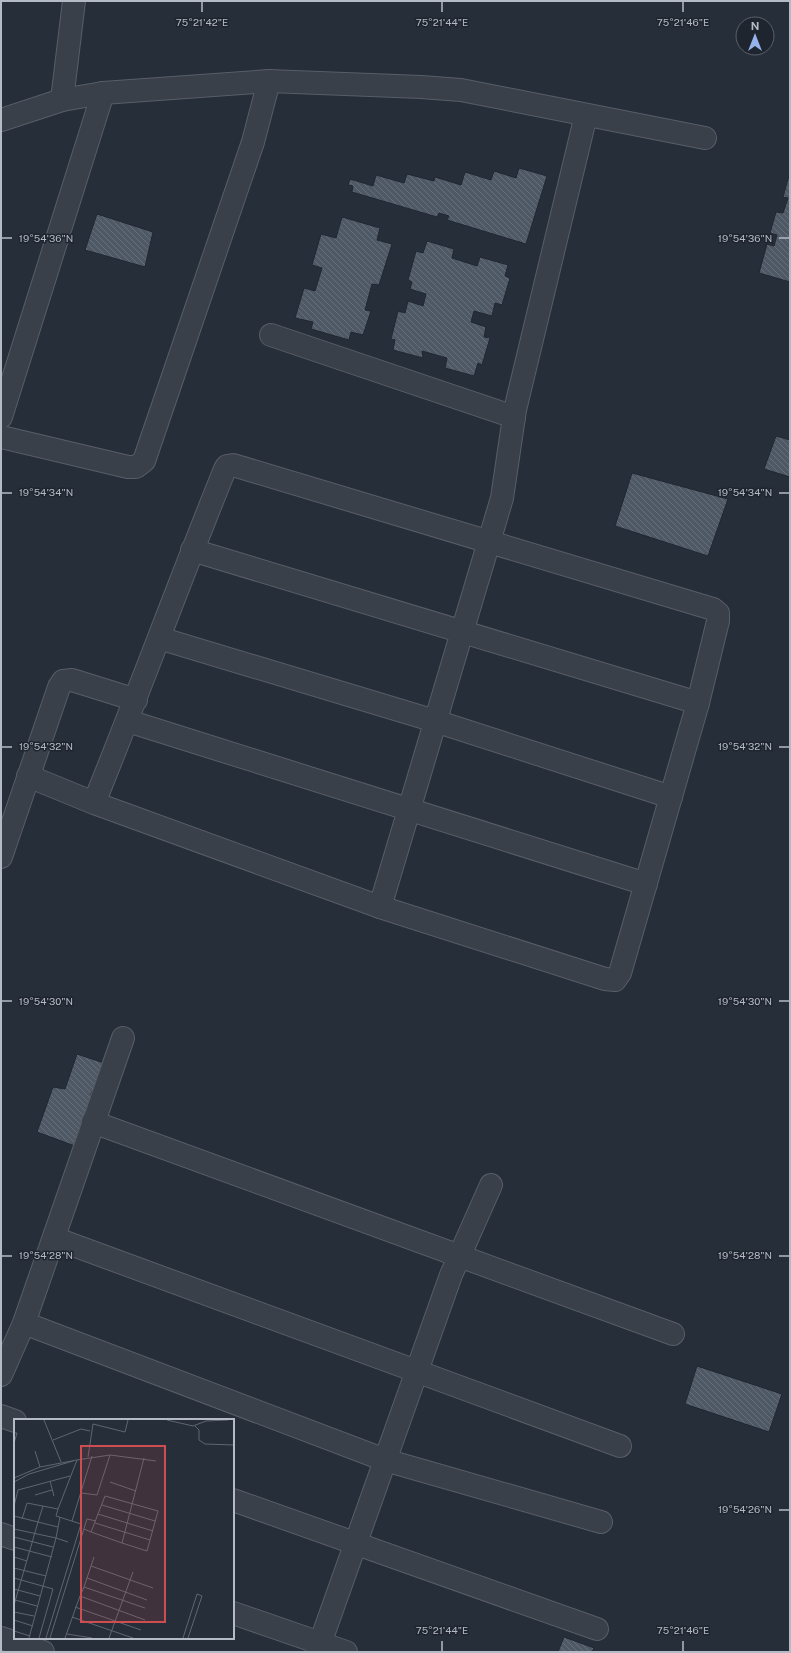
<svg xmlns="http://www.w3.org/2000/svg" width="791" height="1653" font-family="'Public Sans',sans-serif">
  <defs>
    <pattern id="building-back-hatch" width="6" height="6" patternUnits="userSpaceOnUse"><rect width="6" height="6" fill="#4f5865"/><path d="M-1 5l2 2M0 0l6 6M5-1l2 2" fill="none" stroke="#666e7a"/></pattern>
  </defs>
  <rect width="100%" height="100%" fill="#262e3a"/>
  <!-- building -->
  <g fill="url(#building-back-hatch)" stroke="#212731">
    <path d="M519,168l28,8 -21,68 -79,-24 2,-4 -10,-3 -2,4 -85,-25 1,-6 -5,-1 2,-6 23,7 3,-11 28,8 3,-9 27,7 1,-4 26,8 4,-13 26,8 3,-9 22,7z"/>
    <path d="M790,172v110l-31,-9 8,-29 7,2 3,-11 -7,-2 6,-21 7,1 5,-15 -5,-1z"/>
    <path d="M97,214l56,18 -8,35 -60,-17z"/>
    <path d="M342,217l38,11 -3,12 15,4 -13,41 -7,-1 -7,26 6,1 -8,24 -12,-3 -2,8 -38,-11 2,-7 -18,-4 9,-30 11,3 7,-23 -10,-3 9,-31 15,4z"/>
    <path d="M427,241l27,8 -2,9 25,8 3,-9 28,8 -3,11 5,2 -8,27 -7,-2 -3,13 -18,-5 -3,11 15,5 -2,10 6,1 -8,27 -4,-2 -4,13 -29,-8 2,-10 -25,-7 1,7 -30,-8 2,-10 -4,-1 7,-28 7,2 3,-12 15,5 3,-12 -16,-5 2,-7 -4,-2 8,-29 7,2z"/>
    <path d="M776,436l14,4v37l-26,-8z"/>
    <path d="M632,473l96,26 -20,57 -93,-30z"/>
    <path d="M77,1054l30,10 -8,23 -5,2 -3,4v9l-16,44 -38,-14 16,-45 12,2z"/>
    <path d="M697,1366l85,28 -13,38 -84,-28z"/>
    <path d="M564,1637l30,11 -2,4h-34z"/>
  </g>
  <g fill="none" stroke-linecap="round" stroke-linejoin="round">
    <defs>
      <g id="minor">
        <path d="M62,100l12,-99"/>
        <path d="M1,120l61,-20 41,-7 166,-12 152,6 40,3 244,48"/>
        <path d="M271,335l243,82"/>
        <path d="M1,417l102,-324"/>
        <path d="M1,437l127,30h8l8,-6 109,-319 16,-61"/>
        <path d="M192,550l506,153"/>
        <path d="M159,638l276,83 236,76"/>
        <path d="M128,721l518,163"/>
        <path d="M28,776l66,27 286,104 225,72 10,1 5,-7 78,-270 20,-82v-8l-5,-4 -480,-144 -6,1 -2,3c-45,111 -86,223 -131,334"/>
        <path d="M1,857l58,-170 4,-6 9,-1 64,20"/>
        <path d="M380,907l122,-409 13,-88 71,-295"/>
        <path d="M93,1122l580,212"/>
        <path d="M54,1238l566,208"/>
        <path d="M24,1323l99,-285"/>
        <path d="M1,1375l23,-52 361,137 216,62"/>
        <path d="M1,1416l14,5"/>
        <path d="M233,1500l364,129"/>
        <path d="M1,1534l14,5"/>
        <path d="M233,1613l113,39"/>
        <path d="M1,1638l42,14"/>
        <path d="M317,1652l134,-377 40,-90"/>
      </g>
    </defs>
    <!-- minor casing -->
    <use href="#minor" stroke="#585e68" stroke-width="24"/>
    <!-- minor -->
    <use href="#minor" stroke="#3a404a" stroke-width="22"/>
  </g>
  <!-- ticks -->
  <path fill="none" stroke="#b5bbc6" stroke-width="1.5" d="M202,2v10M442,2v10M683,2v10M2,238h10M779,238h10M2,493h10M779,493h10M2,747h10M779,747h10M2,1001h10M779,1001h10M2,1256h10M779,1256h10M779,1510h10M442,1641v10M683,1641v10"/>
  <!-- overview -->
  <g transform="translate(14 1419)">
    <rect width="220" height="220" fill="#262e3a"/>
    <path fill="none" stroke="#5f6672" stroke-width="1" d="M30,1l17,42M153,1l26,6 13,-5 22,-1M181,7l4,4v10l6,4 29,1M0,14h3l-3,10M39,21l28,-11 9,2M21,32l5,16M74,38l5,-33 32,8 3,-12M63,41l33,-5 46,6M0,59l26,-11 37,-7 -19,49 -31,-6 -5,16M36,62l4,15M0,63l15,-8 44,-13M96,63l26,9M67,74l16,2 13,-40M21,76l17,-5M88,86l53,16M0,87l4,-16 52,-14M29,87l-5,16 20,5M84,95l55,17M0,97l24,6 -24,83M46,98l-4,21 12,4M58,102l20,-65M81,104l55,17M0,110l42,9 -27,100M70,110l7,3 31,11 25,8 11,-40 -53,-15 -14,36M0,118l39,10M108,124l22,-85M0,128l38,10M0,138l13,4M77,147l62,22M0,149l32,8M0,159l39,11 -14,49M73,159l60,22M70,168l10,-30M0,170l26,7M1,181l22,6M61,188l66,23M0,193l20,4M58,198l61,21M0,201l19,6M131,201l-65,-24 4,-9 61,21M0,212l16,5M53,215l25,4M32,219l35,-114 -25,-8 2,-7M36,219l37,-119 9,2M51,219l15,-42M95,219l24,-66M169,219l14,-44 5,2 -14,42"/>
    <path fill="#ce4d50" fill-opacity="0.15" stroke="#ce4d50" stroke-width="2" d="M67,27h84v176h-84z"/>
    <rect width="220" height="220" fill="none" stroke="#b5bbc6" stroke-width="2"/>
  </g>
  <g font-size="10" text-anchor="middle" fill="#b5bbc6" stroke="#1f252f" stroke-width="3" stroke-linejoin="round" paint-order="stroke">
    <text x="202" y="26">75°21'42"E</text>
    <text x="442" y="26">75°21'44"E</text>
    <text x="683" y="26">75°21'46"E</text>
    <text x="46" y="242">19°54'36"N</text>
    <text x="745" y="242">19°54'36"N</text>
    <text x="46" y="496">19°54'34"N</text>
    <text x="745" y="496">19°54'34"N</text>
    <text x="46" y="750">19°54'32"N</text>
    <text x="745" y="750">19°54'32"N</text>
    <text x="46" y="1005">19°54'30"N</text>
    <text x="745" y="1005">19°54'30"N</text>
    <text x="46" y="1259">19°54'28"N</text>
    <text x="745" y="1259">19°54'28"N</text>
    <text x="745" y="1513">19°54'26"N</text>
    <text x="442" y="1634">75°21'44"E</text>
    <text x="683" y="1634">75°21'46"E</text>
  </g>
  <!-- border -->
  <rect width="791" height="1653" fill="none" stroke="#b5bbc6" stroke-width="4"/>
  <!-- north arrow -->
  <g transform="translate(755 36)"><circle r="19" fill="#1f252f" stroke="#5b616b"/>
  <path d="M0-3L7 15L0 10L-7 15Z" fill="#95b2eb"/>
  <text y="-6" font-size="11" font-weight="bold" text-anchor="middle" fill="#b5bbc6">N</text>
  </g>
</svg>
